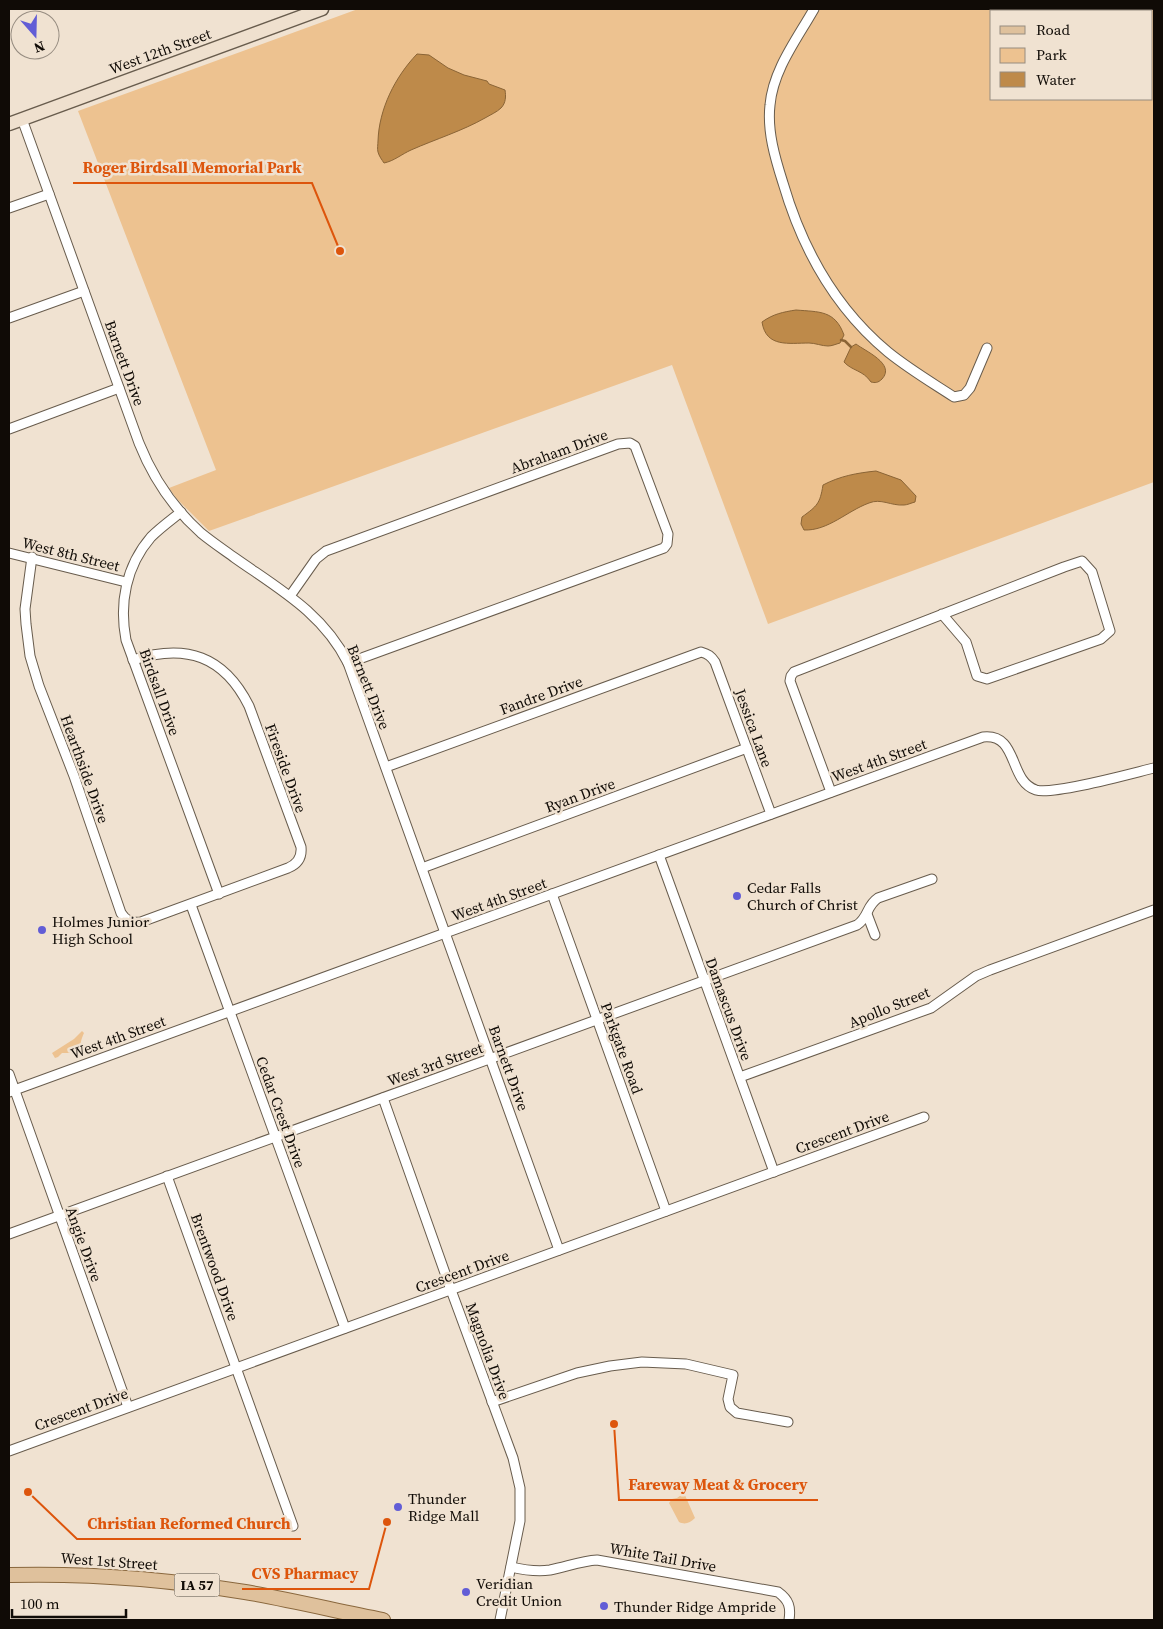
<svg xmlns="http://www.w3.org/2000/svg" width="1163" height="1629" font-family="'Source Serif 4',serif">
  <rect width="100%" height="100%" fill="#f0e2d1"/>
  <!-- green -->
  <g fill="#edc290" fill-rule="evenodd">
    <path d="M358,9h796v473l-386,142 -96,-259 -463,166 -32,-32 -8,-11 47,-18 -138,-359zM992,11h160v88h-160z"/>
    <path d="M82,1031l2,2c-7,14 1,21 -22,20l-4,4 -3,1 -3,-5 22,-14z"/>
    <path d="M684,1493l11,25c-5,5 -10,7 -16,4l-10,-19 3,-4 5,-1z"/>
  </g>
  <!-- water -->
  <g fill="#be8a4a" stroke="#8a6436">
    <path d="M417,54l12,1 19,13 16,7 23,6 2,3 16,6c1,6 1,13 -4,18 -4,4 -11,7 -16,10 -23,13 -49,21 -74,32 -9,4 -17,11 -27,13 -2,-3 -5,-7 -6,-11 -1,-3 0,-8 0,-11 1,-32 17,-64 39,-87z"/>
    <path d="M796,310c23,2 39,0 48,25l-4,8c-4,1 -8,3 -12,3 -6,0 -13,-3 -19,-3 -20,0 -43,5 -47,-21 11,-8 21,-10 34,-12z"/>
    <path d="M856,344c9,7 40,20 26,35 -4,4 -7,4 -11,3 -8,-12 -19,-11 -27,-20l7,-15z"/>
    <path d="M876,471l25,9 15,16 -1,6c-4,1 -8,3 -11,3 -13,1 -23,-7 -35,-2 -22,8 -41,28 -65,27l-3,-6 1,-7c15,-11 18,-13 21,-32 17,-9 34,-12 53,-14z"/>
  </g>
  <g fill="none" stroke-linecap="round" stroke-linejoin="round">
    <!-- stream -->
    <path stroke="#8a6436" stroke-width="2.5" d="M841,340l4,1 6,6"/>
    <defs>
      <g id="street">
        <path d="M814,9c-17,30 -41,61 -44,96 -3,26 5,53 13,78 19,65 52,125 105,169 21,17 43,30 66,45l10,-2 6,-7 17,-40"/>
        <path d="M22,119l117,324c14,35 34,65 62,90 11,9 23,17 34,25 44,31 88,55 113,105l211,587"/>
        <path d="M9,208l40,-14"/>
        <path d="M9,318l75,-27"/>
        <path d="M9,429l110,-41"/>
        <path d="M181,512c-10,8 -21,16 -30,25 -25,29 -32,66 -25,103l93,254"/>
        <path d="M9,553l117,29"/>
        <path d="M32,557l-7,52 1,15 4,32 9,30 35,90 47,137c5,8 11,10 20,9l147,-54c10,-4 14,-11 13,-21l-52,-141c-25,-50 -63,-63 -116,-46"/>
        <path d="M290,596l26,-37 10,-8 292,-107 12,-1 5,3 33,88 -1,10 -3,4 -316,115"/>
        <path d="M386,767l315,-115c7,2 10,4 14,10l56,152"/>
        <path d="M831,792l-41,-111 1,-5 3,-4 270,-105 18,-6 10,11 18,59 -9,8 -114,40 -10,-3 -11,-34 -24,-28"/>
        <path d="M659,855l115,317"/>
        <path d="M422,868l325,-120"/>
        <path d="M552,894l114,317"/>
        <path d="M191,905l154,423"/>
        <path d="M867,914l8,21"/>
        <path d="M9,1074l119,333"/>
        <path d="M740,1077l191,-69 45,-32 14,-6 164,-60"/>
        <path d="M9,1092l974,-355c36,-4 25,44 53,53 18,5 97,-17 118,-22"/>
        <path d="M383,1098l68,192 62,168 7,30v33l-20,99"/>
        <path d="M167,1176l126,350"/>
        <path d="M9,1234l848,-309c12,-8 9,-19 21,-27l54,-19"/>
        <path d="M492,1402l85,-29 33,-7 32,-4 44,2 47,11 -5,24 2,8 7,6 51,9"/>
        <path d="M9,1451l915,-334"/>
        <path d="M511,1567c13,3 26,5 39,3 16,-3 31,-9 47,-10l181,32c11,8 13,15 11,28"/>
      </g>
      <path id="secondary" d="M9,124l313,-115"/>
      <path id="primary" d="M9,1575c79,-2 157,4 236,17 46,8 92,19 138,28"/>
    </defs>
    <!-- street casing -->
    <use href="#street" stroke="#685c4d" stroke-width="11"/>
    <!-- secondary casing -->
    <use href="#secondary" stroke="#685c4d" stroke-width="15"/>
    <!-- primary casing -->
    <use href="#primary" stroke="#89673d" stroke-width="16"/>
    <!-- street -->
    <use href="#street" stroke="#fff" stroke-width="9"/>
    <!-- secondary -->
    <use href="#secondary" stroke="#efe0ce" stroke-width="12"/>
    <!-- primary -->
    <use href="#primary" stroke="#dfc19c" stroke-width="14"/>
  </g>
  <!-- markers -->
  <g fill="#625dd6" stroke="#f0e2d1" stroke-width="2">
    <circle cx="737" cy="896" r="5"/>
    <circle cx="42" cy="930" r="5"/>
    <circle cx="398" cy="1507" r="5"/>
    <circle cx="466" cy="1592" r="5"/>
    <circle cx="604" cy="1606" r="5"/>
  </g>
  <g text-anchor="middle" dominant-baseline="central" stroke-width="5" stroke-linejoin="round" paint-order="stroke">
    <!-- shield labels -->
    <rect fill="#f0e2d1" stroke="#534c43" stroke-width="1" x="174.5" y="1573.5" width="45" height="23" rx="4"/>
    <g font-size="14" font-weight="bold" fill="#100b06">
      <text x="197" y="1585">IA 57</text>
    </g>
    <!-- street labels -->
    <g font-size="15" fill="#100b06" stroke="#f0e2d1">
      <text transform="translate(160 51) rotate(-20)">West 12th Street</text>
      <text transform="translate(125 363) rotate(70)">Barnett Drive</text>
      <text transform="translate(559 451) rotate(-20)">Abraham Drive</text>
      <text transform="translate(71 554) rotate(14)">West 8th Street</text>
      <text transform="translate(369 687) rotate(68)">Barnett Drive</text>
      <text transform="translate(160 692) rotate(70)">Birdsall Drive</text>
      <text transform="translate(541 695) rotate(-20)">Fandre Drive</text>
      <text transform="translate(754 728) rotate(70)">Jessica Lane</text>
      <text transform="translate(879 760) rotate(-20)">West 4th Street</text>
      <text transform="translate(286 768) rotate(70)">Fireside Drive</text>
      <text transform="translate(85 769) rotate(70)">Hearthside Drive</text>
      <text transform="translate(580 795) rotate(-20)">Ryan Drive</text>
      <text transform="translate(499 899) rotate(-20)">West 4th Street</text>
      <text transform="translate(889 1007) rotate(-22)">Apollo Street</text>
      <text transform="translate(729 1009) rotate(70)">Damascus Drive</text>
      <text transform="translate(118 1037) rotate(-20)">West 4th Street</text>
      <text transform="translate(622 1048) rotate(70)">Parkgate Road</text>
      <text transform="translate(435 1064) rotate(-20)">West 3rd Street</text>
      <text transform="translate(509 1068) rotate(70)">Barnett Drive</text>
      <text transform="translate(281 1112) rotate(70)">Cedar Crest Drive</text>
      <text transform="translate(842 1132) rotate(-20)">Crescent Drive</text>
      <text transform="translate(84 1244) rotate(70)">Angie Drive</text>
      <text transform="translate(215 1267) rotate(70)">Brentwood Drive</text>
      <text transform="translate(462 1271) rotate(-20)">Crescent Drive</text>
      <text transform="translate(488 1351) rotate(70)">Magnolia Drive</text>
      <text transform="translate(81 1409) rotate(-20)">Crescent Drive</text>
      <text transform="translate(663 1557) rotate(10)">White Tail Drive</text>
      <text transform="translate(109 1561) rotate(4)">West 1st Street</text>
    </g>
    <!-- poi labels -->
    <g font-size="15" fill="#100b06" stroke="#f0e2d1" text-anchor="start">
      <text x="747" y="887">Cedar Falls<tspan x="747" dy="17">Church of Christ</tspan></text>
      <text x="52" y="921">Holmes Junior<tspan x="52" dy="17">High School</tspan></text>
      <text x="408" y="1498">Thunder<tspan x="408" dy="17">Ridge Mall</tspan></text>
      <text x="476" y="1583">Veridian<tspan x="476" dy="17">Credit Union</tspan></text>
      <text x="614" y="1606">Thunder Ridge Ampride</text>
    </g>
  </g>
  <!-- callouts -->
  <path fill="none" stroke="#dd550c" stroke-width="2" d="M340 251L312 183H73M614 1424L619 1500H818M28 1492L77 1539H301M387 1522L369 1589H242"/>
  <g fill="#dd550c" stroke="#f0e2d1" stroke-width="2">
    <circle cx="340" cy="251" r="5"/>
    <circle cx="614" cy="1424" r="5"/>
    <circle cx="28" cy="1492" r="5"/>
    <circle cx="387" cy="1522" r="5"/>
  </g>
  <g font-size="16" text-anchor="middle" font-weight="bold" fill="#dd550c" stroke="#f0e2d1" stroke-width="5" stroke-linejoin="round" paint-order="stroke">
    <text x="192" y="173">Roger Birdsall Memorial Park</text>
    <text x="718" y="1490">Fareway Meat &amp; Grocery</text>
    <text x="189" y="1529">Christian Reformed Church</text>
    <text x="305" y="1579">CVS Pharmacy</text>
  </g>
  <!-- border -->
  <rect width="1163" height="1629" fill="none" stroke="#100b06" stroke-width="20"/>
  <!-- legend -->
  <rect x="990" y="10" width="162" height="90" fill="#f0e2d1" stroke="#968c80"/>
  <rect x="1000" y="26" width="25" height="8" fill="#dfc19c" stroke="#968c80"/>
  <text x="1036" y="35" font-size="15" fill="#100b06">Road</text>
  <rect x="1000" y="48" width="25" height="15" fill="#edc290" stroke="#968c80"/>
  <text x="1036" y="60" font-size="15" fill="#100b06">Park</text>
  <rect x="1000" y="72" width="25" height="15" fill="#be8a4a" stroke="#968c80"/>
  <text x="1036" y="85" font-size="15" fill="#100b06">Water</text>
  <!-- north arrow -->
  <g transform="translate(35 35) rotate(160)"><circle r="24" fill="#f0e2d1" stroke="#968c80"/>
  <path d="M0-4L9 19L0 12L-9 19Z" fill="#625dd6"/>
  <text y="-8" font-size="14" font-weight="bold" text-anchor="middle" fill="#100b06">N</text>
  </g>
  <!-- scale -->
  <path d="M12 1609v8h114v-8" fill="none" stroke="#100b06" stroke-width="2.5"/>
  <text x="20" y="1609" font-size="15" fill="#100b06" stroke="#f0e2d1" stroke-width="4" paint-order="stroke">100 m</text>
</svg>
